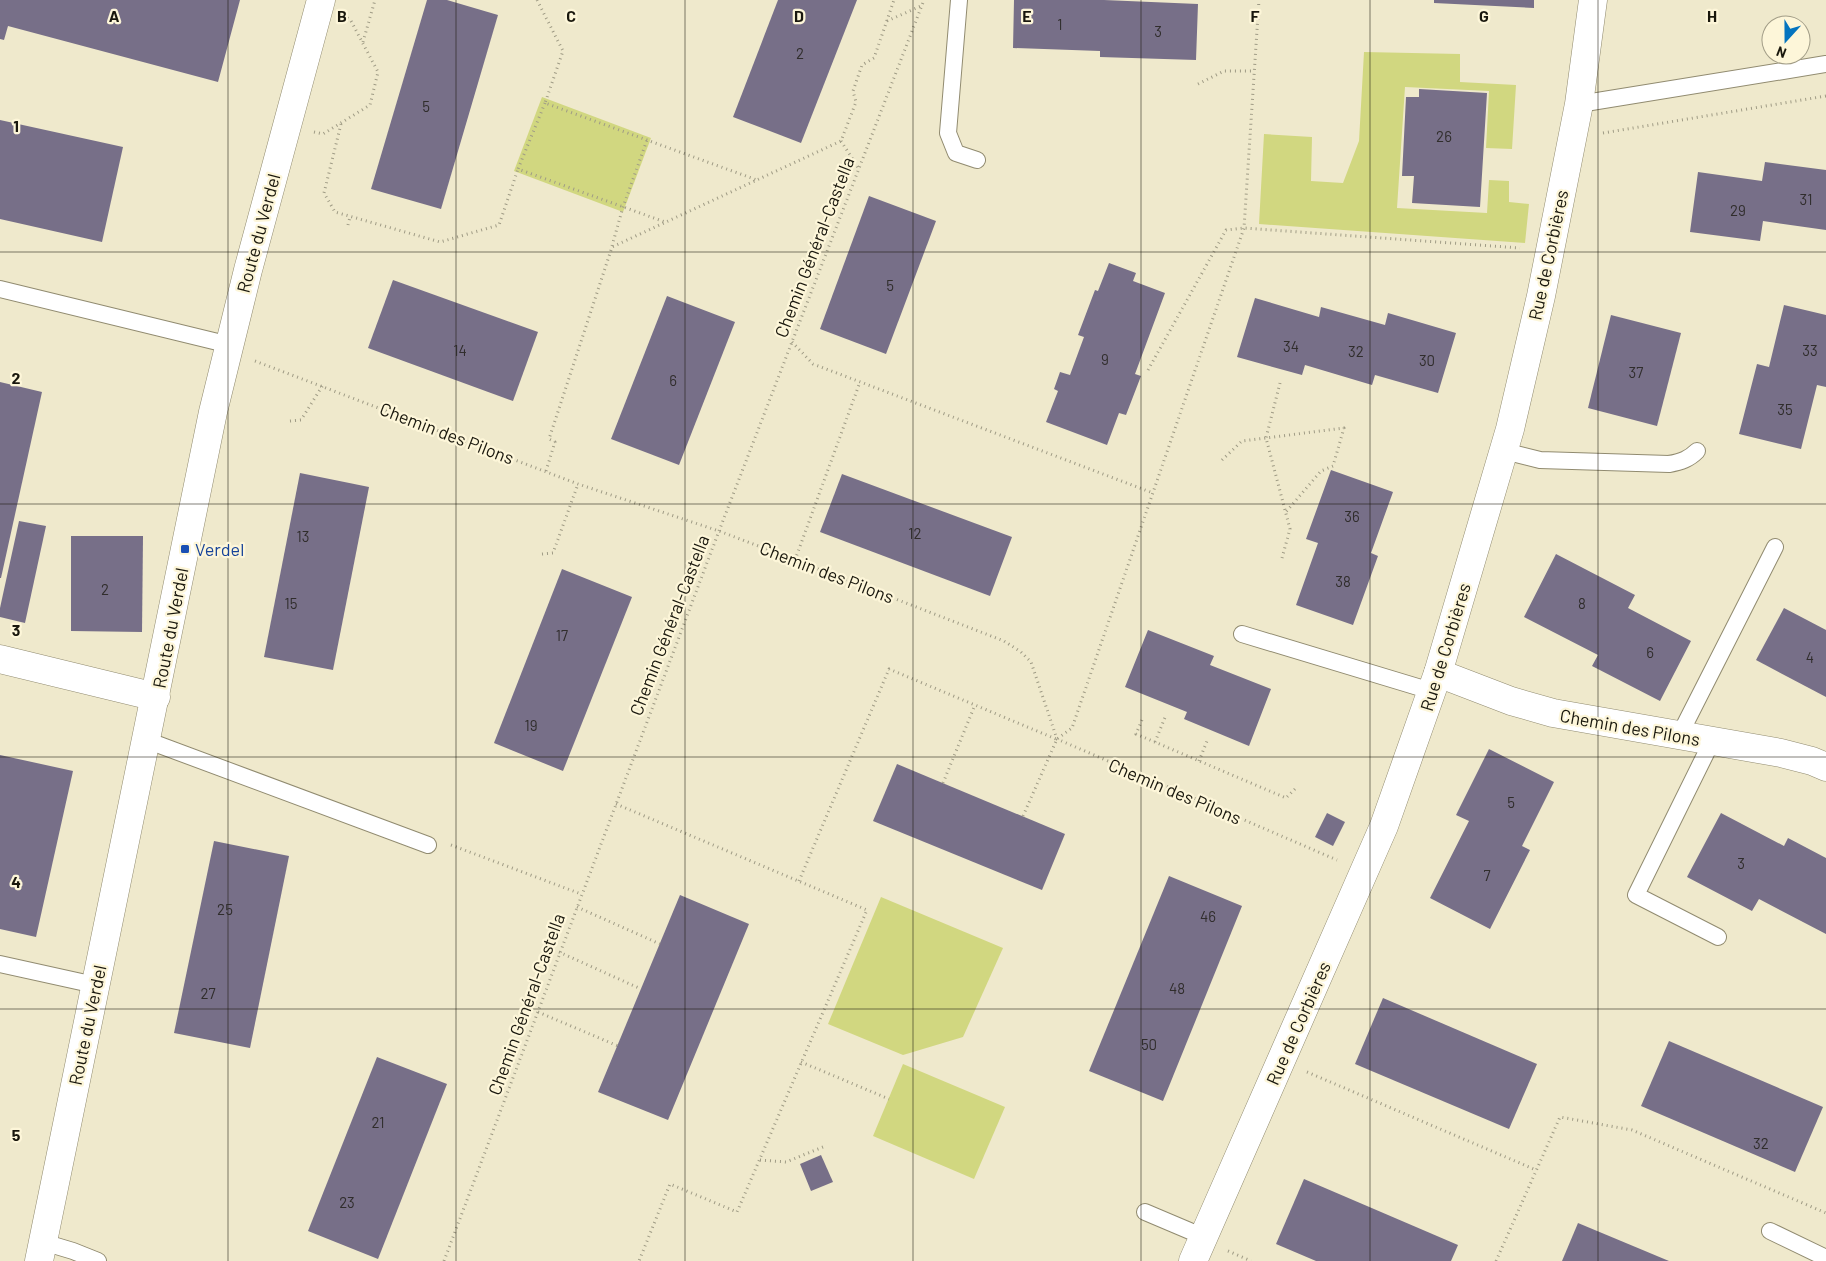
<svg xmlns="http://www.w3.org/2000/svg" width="1826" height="1261" font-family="Barlow,sans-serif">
  <rect width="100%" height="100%" fill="#efe9cc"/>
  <!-- green -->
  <g fill="#d1d780">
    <path d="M1364,52l96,2v28l56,3 -4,64 -26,-1 3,-57 -84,-4 -8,121 90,5 2,-33 20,1v21l20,2 -4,39 -266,-19 5,-90 48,3 -1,44 32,2 16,-42z"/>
    <path d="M542,97l109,41 -28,74 -109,-41z"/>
    <path d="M881,897l122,51 -40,89 -60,18 -75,-31z"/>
    <path d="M903,1064l102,43 -31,72 -101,-43z"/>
  </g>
  <!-- building -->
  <g fill="#776f88">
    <path d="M0,0h240l-22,82 -210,-56 -4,14 -4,-1z"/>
    <path d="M427,0h20l51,15 -57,194 -70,-20z"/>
    <path d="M778,0h79l-56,143 -68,-26z"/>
    <path d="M1014,0h90l94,4 -2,56 -96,-3v-6l-87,-3z"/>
    <path d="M1434,0h100v8l-100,-5z"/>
    <path d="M1419,89l68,4 -7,114 -68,-4 2,-27h-12l4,-79h13z"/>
    <path d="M0,120l123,27 -21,95 -102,-23z"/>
    <path d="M1765,162l61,8v60l-63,-9 -3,20 -70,-9 8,-60 64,9z"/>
    <path d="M869,196l67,25 -50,133 -66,-25z"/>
    <path d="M1109,263l27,10 -3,8 32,12 -30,81 6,2 -15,39 -7,-2 -12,32 -61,-23 12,-31 -4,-2 6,-17 10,3 14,-38 -6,-2 17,-45 3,1z"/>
    <path d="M393,280l145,52 -25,69 -145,-53z"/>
    <path d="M667,296l68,26 -56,143 -68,-26z"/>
    <path d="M1255,298l64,19 2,-10 64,18 3,-12 68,20 -18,60 -63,-18 -3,10 -67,-20 -3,10 -65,-18z"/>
    <path d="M1784,305l42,10v72l-9,-2 -16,64 -62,-15 18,-70 12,3z"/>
    <path d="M1611,315l70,18 -24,93 -69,-18z"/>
    <path d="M0,382l42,10 -41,186h-1z"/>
    <path d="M1331,470l62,22 -22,61 7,3 -25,69 -57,-20 22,-62 -12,-4z"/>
    <path d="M300,473l69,14 -36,183 -69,-13z"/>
    <path d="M842,474l170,63 -22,59 -170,-64z"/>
    <path d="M19,521l27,5 -21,97 -25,-6v-9z"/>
    <path d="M71,536h72l-1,96 -71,-1z"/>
    <path d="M1556,554l79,41 -7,13 63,33 -31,60 -68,-35 6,-11 -74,-38z"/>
    <path d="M562,569l70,28 -69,174 -69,-28z"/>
    <path d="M1784,608l42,22v67l-70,-37z"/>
    <path d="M1148,630l66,26 -4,9 61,24 -22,57 -65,-27 3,-7 -62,-25z"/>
    <path d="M1489,749l65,33 -32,64 8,4 -40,79 -60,-31 39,-77 -13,-6z"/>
    <path d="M0,755l73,16 -37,166 -36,-8z"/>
    <path d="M897,764l168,70 -23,56 -169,-69z"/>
    <path d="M1327,813l18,9 -12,24 -18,-9z"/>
    <path d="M1721,813l63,33 4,-8 38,20v76l-67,-35 -7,12 -65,-34z"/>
    <path d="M214,841l75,15 -39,192 -76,-15z"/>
    <path d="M1169,876l73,30 -79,195 -74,-30z"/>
    <path d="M680,895l69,29 -81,196 -70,-28z"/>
    <path d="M1383,998l154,66 -28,65 -154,-65z"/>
    <path d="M1669,1041l154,66 -28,65 -154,-66z"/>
    <path d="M377,1057l70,27 -69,175 -70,-28z"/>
    <path d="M821,1155l12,27 -22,9 -11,-27z"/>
    <path d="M1304,1179l154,66 -7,16h-135l-40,-17z"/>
    <path d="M1578,1223l91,38h-107z"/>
  </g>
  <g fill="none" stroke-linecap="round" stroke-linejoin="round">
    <defs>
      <g id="service">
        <path d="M959,0l-11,133 8,20 21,7"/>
        <path d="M1579,104l247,-40"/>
        <path d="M0,289l230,56"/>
        <path d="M1504,451l36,9 129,4c12,-2 20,-5 28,-13"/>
        <path d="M1242,634l189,57"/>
        <path d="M1679,736l96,-189"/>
        <path d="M146,740l282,105"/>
        <path d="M1712,741l-76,154 82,42"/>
        <path d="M0,964l95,21"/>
        <path d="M1145,1212l59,25"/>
        <path d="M1770,1231l56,27"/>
        <path d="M43,1242l30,9 25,10"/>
      </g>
      <g id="minor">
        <path d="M0,659l156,38"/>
        <path d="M1438,673l73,28 42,12 228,40 31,8 14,6"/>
        <path d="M39,1261l174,-849 35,-142 73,-270"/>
        <path d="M1193,1261l191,-435 54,-153 72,-244 31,-133 38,-192 14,-104"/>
      </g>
    </defs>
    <!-- service casing -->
    <use href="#service" stroke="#918b70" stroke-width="18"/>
    <!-- minor casing -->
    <use href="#minor" stroke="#918b70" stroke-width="29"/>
    <!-- path -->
    <g stroke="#9f9b85" stroke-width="3" stroke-dasharray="1 4" stroke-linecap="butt">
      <path d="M537,0l26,51 -18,52 212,77"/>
      <path d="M887,21l34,-15"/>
      <path d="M363,42l12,-42"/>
      <path d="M1198,84l26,-13h30"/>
      <path d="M545,103l-27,66 147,53"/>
      <path d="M341,124l-17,69 11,19 105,30 59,-17 19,-56"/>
      <path d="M314,132l9,2 47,-29 8,-33 -28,-53 -3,-1"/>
      <path d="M1603,133l223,-37"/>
      <path d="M841,141l18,28"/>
      <path d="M348,225l2,-8"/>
      <path d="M612,246l11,-39 24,-67"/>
      <path d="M792,342l21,22 340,129"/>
      <path d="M255,361l323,123 141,47 76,29 209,81 17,11 10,10 26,77 280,121"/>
      <path d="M1148,370l78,-140 18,-2 276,20"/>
      <path d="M1280,383l-14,55 24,91 -8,29"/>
      <path d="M290,421l11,-1 22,-35"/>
      <path d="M1222,460l20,-19 102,-13 -11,38 -12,5 -36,42"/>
      <path d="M546,471l9,-29 -6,-3 63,-192 229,-106 15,-39 -3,-11 9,-26 12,-7 20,-58"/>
      <path d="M542,554l11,-1 25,-69"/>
      <path d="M795,560l65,-178"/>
      <path d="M1142,720l-6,14 150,64 9,-9"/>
      <path d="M1155,742l11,-27"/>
      <path d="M1199,761l8,-20"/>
      <path d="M943,783l32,-78"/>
      <path d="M616,804l251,106 -130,302 -67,-28 -31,77"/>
      <path d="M1023,816l34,-77 15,-11 172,-500 15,-228"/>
      <path d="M451,845l130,49"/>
      <path d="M799,881l90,-212 167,70"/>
      <path d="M577,907l83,37"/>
      <path d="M559,952l82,37"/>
      <path d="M538,1012l80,34"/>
      <path d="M801,1062l88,37"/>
      <path d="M1307,1072l229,98"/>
      <path d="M760,1160l26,2 37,-15"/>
      <path d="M1228,1251l23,10"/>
      <path d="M444,1261l275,-730 205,-531"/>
      <path d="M1496,1261l64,-144 72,13 194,83"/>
    </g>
    <!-- service -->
    <use href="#service" stroke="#fff" stroke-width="16"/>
    <!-- minor -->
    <use href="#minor" stroke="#fff" stroke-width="28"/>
  </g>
  <!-- grid -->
  <path fill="none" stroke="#19170d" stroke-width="1" stroke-opacity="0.55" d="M228,0v1261M456,0v1261M685,0v1261M913,0v1261M1141,0v1261M1370,0v1261M1598,0v1261M0,252h1826M0,504h1826M0,757h1826M0,1009h1826"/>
  <!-- markers -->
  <rect fill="#1a4fb4" stroke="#fdf6d9" stroke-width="2" x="180" y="544" width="10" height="10" rx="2.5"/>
  <g text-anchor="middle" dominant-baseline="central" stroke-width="4.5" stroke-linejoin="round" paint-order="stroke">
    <!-- number labels -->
    <g font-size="15" fill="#302d2c">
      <text x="1060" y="24">1</text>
      <text x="1158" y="31">3</text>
      <text x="800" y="53">2</text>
      <text x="426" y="106">5</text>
      <text x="1444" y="136">26</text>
      <text x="1806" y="199">31</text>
      <text x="1738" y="210">29</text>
      <text x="890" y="285">5</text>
      <text x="1291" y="346">34</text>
      <text x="460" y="350">14</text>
      <text x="1810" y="350">33</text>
      <text x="1356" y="351">32</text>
      <text x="1105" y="359">9</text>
      <text x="1427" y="360">30</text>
      <text x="1636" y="372">37</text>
      <text x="673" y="380">6</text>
      <text x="1785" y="409">35</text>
      <text x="1352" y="516">36</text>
      <text x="915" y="533">12</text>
      <text x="303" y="536">13</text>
      <text x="1343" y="581">38</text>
      <text x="105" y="589">2</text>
      <text x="291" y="603">15</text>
      <text x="1582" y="603">8</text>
      <text x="562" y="635">17</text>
      <text x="1650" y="652">6</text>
      <text x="1810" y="657">4</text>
      <text x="531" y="725">19</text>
      <text x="1511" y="802">5</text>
      <text x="1741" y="863">3</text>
      <text x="1487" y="875">7</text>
      <text x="225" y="909">25</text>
      <text x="1208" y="916">46</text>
      <text x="1177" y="988">48</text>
      <text x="208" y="993">27</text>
      <text x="1149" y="1044">50</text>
      <text x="378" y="1122">21</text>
      <text x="1761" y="1143">32</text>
      <text x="347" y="1202">23</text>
    </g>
    <!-- street labels -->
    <g font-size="18" fill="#19170d" stroke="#fdf6d9">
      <text transform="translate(258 233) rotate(-75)">Route du Verdel</text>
      <text transform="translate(814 247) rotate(-69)">Chemin Général-Castella</text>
      <text transform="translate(1548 255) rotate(-78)">Rue de Corbières</text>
      <text transform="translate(447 433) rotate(21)">Chemin des Pilons</text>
      <text transform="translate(827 572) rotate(21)">Chemin des Pilons</text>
      <text transform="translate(669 625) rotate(-69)">Chemin Général-Castella</text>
      <text transform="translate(170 628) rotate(-79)">Route du Verdel</text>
      <text transform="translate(1445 647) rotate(-73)">Rue de Corbières</text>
      <text transform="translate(1630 727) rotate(10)">Chemin des Pilons</text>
      <text transform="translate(1175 791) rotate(23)">Chemin des Pilons</text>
      <text transform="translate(526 1004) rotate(-70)">Chemin Général-Castella</text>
      <text transform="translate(1298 1023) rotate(-66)">Rue de Corbières</text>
      <text transform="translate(87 1025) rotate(-78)">Route du Verdel</text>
    </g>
    <!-- transit labels -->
    <g font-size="18" fill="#164399" stroke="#fdf6d9" text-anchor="start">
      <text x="195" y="549">Verdel</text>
    </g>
  </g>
  <g font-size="16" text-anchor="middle" font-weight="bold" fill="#19170d" stroke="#fdf6d9" stroke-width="4.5" stroke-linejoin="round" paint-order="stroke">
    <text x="114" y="22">A</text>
    <text x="342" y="22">B</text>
    <text x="571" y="22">C</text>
    <text x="799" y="22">D</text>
    <text x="1027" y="22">E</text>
    <text x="1255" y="22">F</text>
    <text x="1484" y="22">G</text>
    <text x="1712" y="22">H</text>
    <text x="16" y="132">1</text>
    <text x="16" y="384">2</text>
    <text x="16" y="636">3</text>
    <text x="16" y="888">4</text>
    <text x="16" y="1141">5</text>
  </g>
  <!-- north arrow -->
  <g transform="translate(1786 40) rotate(201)"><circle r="24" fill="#fdf6d9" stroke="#a29d87"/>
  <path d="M0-4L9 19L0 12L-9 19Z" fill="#0474bf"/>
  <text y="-8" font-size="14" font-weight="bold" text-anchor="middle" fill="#19170d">N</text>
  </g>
</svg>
